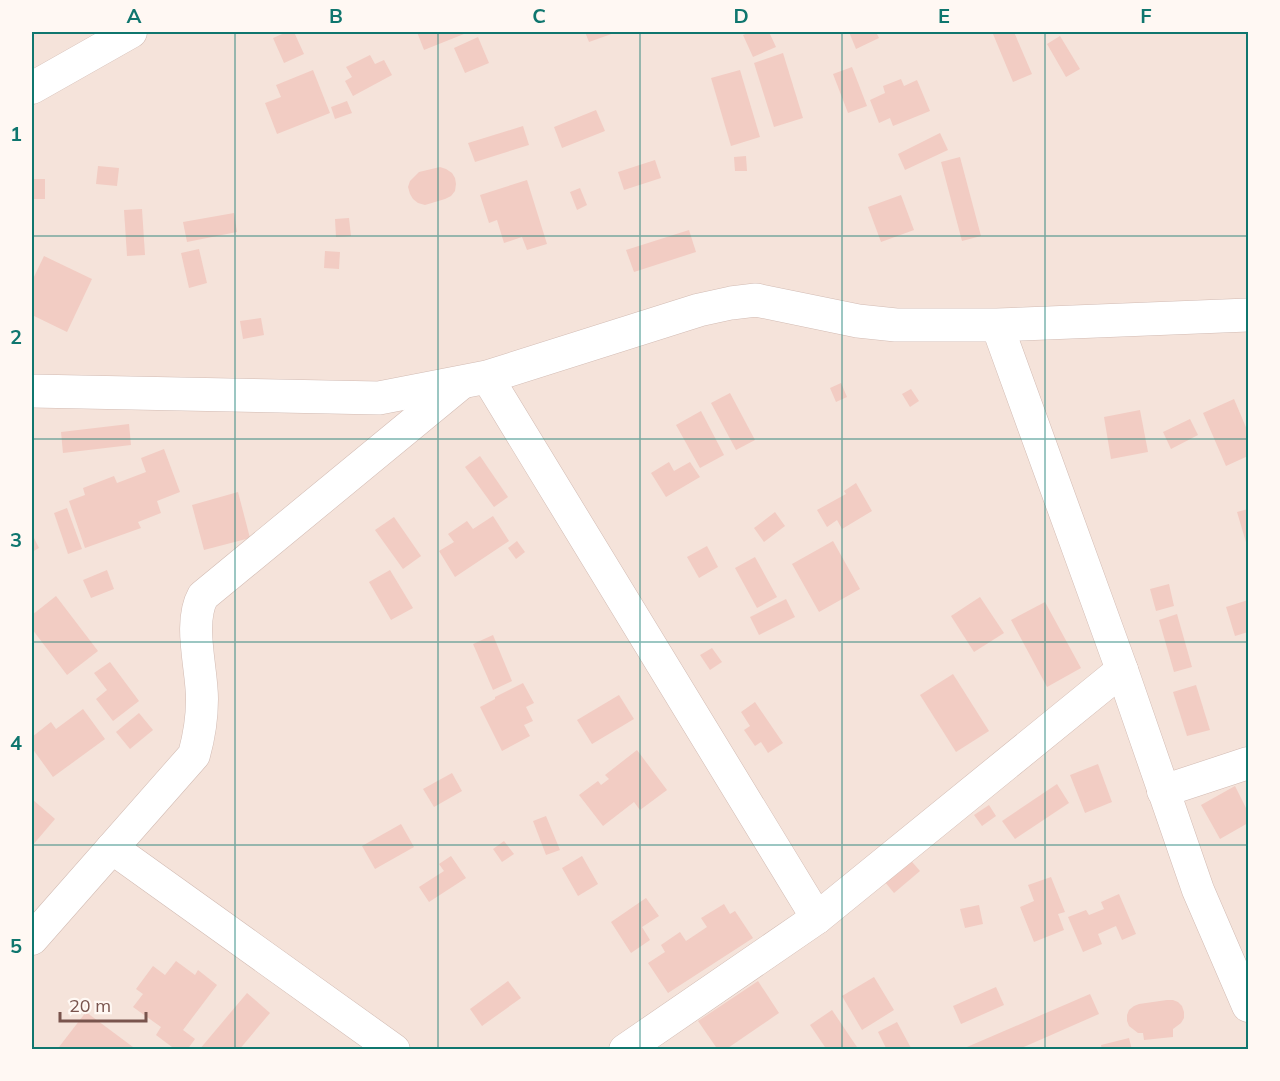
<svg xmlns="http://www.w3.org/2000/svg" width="1280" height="1081" font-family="Mulish,sans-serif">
  <rect width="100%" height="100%" fill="#fdf3ec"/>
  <!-- residential -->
  <rect fill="#f5e3da" x="32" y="32" width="1216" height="1017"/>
  <!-- building -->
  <g fill="#f2ccc3">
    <path d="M287,32h7l10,22 -20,9 -11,-25z"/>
    <path d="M417,32h52l-45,18z"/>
    <path d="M585,32h32l-28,10z"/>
    <path d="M750,32h19l7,15 -23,10 -10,-22z"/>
    <path d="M849,32h27l3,6 -23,11z"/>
    <path d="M999,32h15l18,42 -19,8 -20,-48z"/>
    <path d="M1060,36l20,33 -14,8 -19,-33z"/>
    <path d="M478,37l11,26 -24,10 -11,-25z"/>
    <path d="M783,53l20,65 -29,9 -20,-64z"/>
    <path d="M370,55l5,9 9,-4 8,15 -39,21 -8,-15 7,-4 -6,-10z"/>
    <path d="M852,67l15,39 -19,7 -15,-39z"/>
    <path d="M313,70l17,43 -53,21 -12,-31 16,-6 -5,-12z"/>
    <path d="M740,70l20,67 -29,9 -20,-68z"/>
    <path d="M901,79l3,7 13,-6 13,31 -37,15 -3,-8 -11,5 -9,-23 15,-7 -2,-7z"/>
    <path d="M347,101l5,12 -17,6 -4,-12z"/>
    <path d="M596,110l9,21 -43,17 -8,-21z"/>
    <path d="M523,126l6,19 -54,17 -7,-19z"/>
    <path d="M940,133l8,17 -43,20 -7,-16z"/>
    <path d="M746,156l1,15h-12l-1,-14z"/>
    <path d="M960,157l21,79 -19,5 -21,-79z"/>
    <path d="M655,160l6,18 -37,12 -6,-18z"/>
    <path d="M98,166l21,2 -2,18 -21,-2z"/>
    <path d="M440,167l6,2 6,4 3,5 1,6 -1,7 -4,5 -6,3 -20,6 -7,-2 -5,-4 -3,-5 -2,-7 2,-6 9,-9z"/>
    <rect x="32" y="179" width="13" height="20"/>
    <path d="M527,180l20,64 -20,6 -5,-13 -18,6 -7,-23 -8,3 -9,-28z"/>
    <path d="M580,188l7,17 -10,5 -7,-18z"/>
    <path d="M901,195l13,35 -33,12 -13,-35z"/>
    <path d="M142,209l3,46 -18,1 -3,-46z"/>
    <path d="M234,213l3,19 -50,10 -4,-20z"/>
    <path d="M349,218l2,18 -15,1 -1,-18z"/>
    <path d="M689,230l7,22 -62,20 -8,-22z"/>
    <path d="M199,249l8,34 -18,5 -8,-35z"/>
    <path d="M325,251l15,1 -1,17 -15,-1z"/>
    <path d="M44,256l48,23 -25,53 -35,-17v-34z"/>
    <path d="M261,318l3,17 -21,4 -3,-18z"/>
    <path d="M841,383l6,14 -11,5 -6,-14z"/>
    <path d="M911,389l8,12 -9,6 -8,-13z"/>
    <path d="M730,393l25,47 -19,10 -25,-47z"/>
    <path d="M1234,399l14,33v24l-22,10 -23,-53z"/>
    <path d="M1140,410l8,42 -37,7 -7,-42z"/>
    <path d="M701,411l23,44 -24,13 -24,-43z"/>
    <path d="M1190,419l8,16 -27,14 -8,-17z"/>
    <path d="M129,424l2,21 -68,8 -2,-21z"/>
    <path d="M164,449l16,43 -23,9 4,12 -23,9 3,6 -56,20 -16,-47 16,-6 -2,-7 31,-12 3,7 29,-11 -5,-14z"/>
    <path d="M480,456l28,41 -14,10 -29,-40z"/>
    <path d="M669,462l5,9 16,-9 10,15 -34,20 -15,-24z"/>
    <path d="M856,483l16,28 -30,18 -5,-9 -10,7 -10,-17 29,-16 -2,-3z"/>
    <path d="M238,492l12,46 -46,12 -12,-45z"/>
    <path d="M67,508l15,41 -14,5 -14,-41z"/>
    <path d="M1248,509v40l-11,-37z"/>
    <path d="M775,512l10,14 -21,16 -10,-14z"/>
    <path d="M493,516l16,25 -54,36 -16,-26 15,-9 -6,-8 19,-13 6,8z"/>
    <path d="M394,517l27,39 -18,13 -28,-39z"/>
    <path d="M32,534l7,14 -7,4z"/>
    <path d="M517,541l8,11 -9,7 -8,-11z"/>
    <path d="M833,541l27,48 -41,23 -27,-48z"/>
    <path d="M707,546l11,21 -19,11 -12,-21z"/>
    <path d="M755,557l22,40 -20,11 -22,-40z"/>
    <path d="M107,570l7,19 -23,9 -8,-18z"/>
    <path d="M390,570l23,38 -22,12 -22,-38z"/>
    <path d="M1169,584l5,22 -18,5 -6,-22z"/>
    <path d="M56,596l42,55 -31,24 -35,-46v-14z"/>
    <path d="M980,597l24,36 -30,19 -23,-36z"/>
    <path d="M786,599l9,18 -36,18 -9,-18z"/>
    <path d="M1248,600v32l-13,4 -9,-29z"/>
    <path d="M1045,602l36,66 -34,19 -36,-67z"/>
    <path d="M1177,614l15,53 -18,5 -15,-52z"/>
    <path d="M493,635l19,46 -19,9 -20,-46z"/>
    <path d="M712,648l10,14 -12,8 -10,-15z"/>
    <path d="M110,662l29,39 -26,20 -17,-22 11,-9 -13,-17z"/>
    <path d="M953,674l36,57 -33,21 -36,-57z"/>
    <path d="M523,683l11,20 -8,4 7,14 -9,4 6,11 -28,15 -22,-44 15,-8v-2z"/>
    <path d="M1196,685l14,45 -23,6 -14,-44z"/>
    <path d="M619,695l15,24 -42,25 -15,-24z"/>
    <path d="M755,702l28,41 -15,10 -7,-11 -6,4 -11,-16 6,-4 -9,-14z"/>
    <path d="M83,709l22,30 -52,38 -21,-29v-11l19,-15 5,7z"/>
    <path d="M139,713l14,17 -23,19 -14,-17z"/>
    <path d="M637,750l30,40 -27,20 -6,-8 -31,24 -24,-31 19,-14 3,4 8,-6 -4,-4z"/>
    <path d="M1098,764l14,38 -27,11 -15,-38z"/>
    <path d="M452,773l10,18 -28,16 -11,-18z"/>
    <path d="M1057,784l12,19 -54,36 -13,-18z"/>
    <path d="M1235,786l13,26v11l-28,16 -19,-34z"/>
    <path d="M32,799l23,20 -23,27z"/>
    <path d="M989,805l7,11 -14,10 -8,-11z"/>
    <path d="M546,816l14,34 -14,5 -13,-34z"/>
    <path d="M401,824l13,23 -39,22 -13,-23z"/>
    <path d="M504,841l10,13 -12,8 -9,-13z"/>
    <path d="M906,855l14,16 -26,22 -14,-17z"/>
    <path d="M451,856l15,22 -37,24 -10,-15 25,-16 -5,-7z"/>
    <path d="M582,856l16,28 -20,12 -16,-28z"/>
    <path d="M1051,877l14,35 -7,2 6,16 -30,12 -14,-35 14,-6 -6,-16z"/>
    <path d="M1119,894l17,40 -14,6 -6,-14 -18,8 4,10 -19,8 -15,-35 18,-7 3,5 15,-6 -3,-7z"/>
    <path d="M646,898l13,18 -17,11 8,13 -19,13 -20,-31z"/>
    <path d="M724,904l6,10 5,-3 18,27 -85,55 -20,-30 17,-11 -4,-7 19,-13 6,9 21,-14 -6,-9z"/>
    <path d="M979,905l4,19 -18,4 -5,-19z"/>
    <path d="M176,961l19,14 3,-5 19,15 -34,45 12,9 -8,11h-11l-20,-15 5,-8 -28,-20 10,-13 -7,-5 17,-23 12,9z"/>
    <path d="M874,977l20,33 -32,20 -20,-34z"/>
    <path d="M508,981l13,17 -39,28 -12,-17z"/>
    <path d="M758,981l21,32 -54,37h-7l-20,-29z"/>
    <path d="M996,987l8,18 -43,19 -8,-18z"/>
    <path d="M247,993l23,20 -31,37h-40z"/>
    <path d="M1090,994l9,20 -82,36h-57z"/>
    <path d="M1167,1000h6l5,2 4,4 2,6v6l-3,5 -8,6v8l-29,3 -1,-7h-5l-9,-7 -2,-5v-6l2,-5 5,-4 5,-2z"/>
    <path d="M832,1010l27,40h-32l-17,-25z"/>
    <path d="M86,1012l51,38h-75l-3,-3z"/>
    <path d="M897,1022l14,26 -3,2h-21l-9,-18z"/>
    <path d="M1129,1038l3,12h-30l-1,-5z"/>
  </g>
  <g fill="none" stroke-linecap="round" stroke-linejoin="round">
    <defs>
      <g id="minor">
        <path d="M32,88l99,-56"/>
        <path d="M997,325l125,345 76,220 50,116"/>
        <path d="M487,377l330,541"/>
        <path d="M1163,791l85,-28"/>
        <path d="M112,848l282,202"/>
        <path d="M32,939l162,-184c5,-18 8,-37 8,-56 0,-31 -14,-76 1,-103l260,-214"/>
        <path d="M625,1050l192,-132 305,-248"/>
      </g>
      <path id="tertiary" d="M32,391l347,7 108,-21 212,-67 32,-7 25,-3 102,21 38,4h101l251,-10"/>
    </defs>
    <!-- minor casing -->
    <use href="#minor" stroke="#d2bbb3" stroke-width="33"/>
    <!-- tertiary casing -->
    <use href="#tertiary" stroke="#d2bbb3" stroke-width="34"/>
    <!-- minor -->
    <use href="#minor" stroke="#fff" stroke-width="32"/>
    <!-- tertiary -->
    <use href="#tertiary" stroke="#fff" stroke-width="33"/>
  </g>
  <!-- grid -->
  <path fill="none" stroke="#0f766e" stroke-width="1.5" stroke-opacity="0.55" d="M235,32v1018M438,32v1018M640,32v1018M842,32v1018M1045,32v1018M32,236h1216M32,439h1216M32,642h1216M32,845h1216"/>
  <!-- border -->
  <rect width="1280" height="1081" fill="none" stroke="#fff8f3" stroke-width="66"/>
  <!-- scale -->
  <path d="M60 1012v9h86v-9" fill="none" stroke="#79544d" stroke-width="3"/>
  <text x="69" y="1012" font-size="18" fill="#79544d" stroke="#fff8f3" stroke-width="4.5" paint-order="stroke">20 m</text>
  <rect x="33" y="33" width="1214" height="1015" fill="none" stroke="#0f766e" stroke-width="2"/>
  <g font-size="20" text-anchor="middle" font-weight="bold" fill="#0f766e">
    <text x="134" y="23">A</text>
    <text x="336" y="23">B</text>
    <text x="539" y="23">C</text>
    <text x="741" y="23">D</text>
    <text x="944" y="23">E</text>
    <text x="1146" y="23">F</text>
    <text x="16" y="141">1</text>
    <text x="16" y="344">2</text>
    <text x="16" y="547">3</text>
    <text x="16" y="750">4</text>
    <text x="16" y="953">5</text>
  </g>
</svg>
